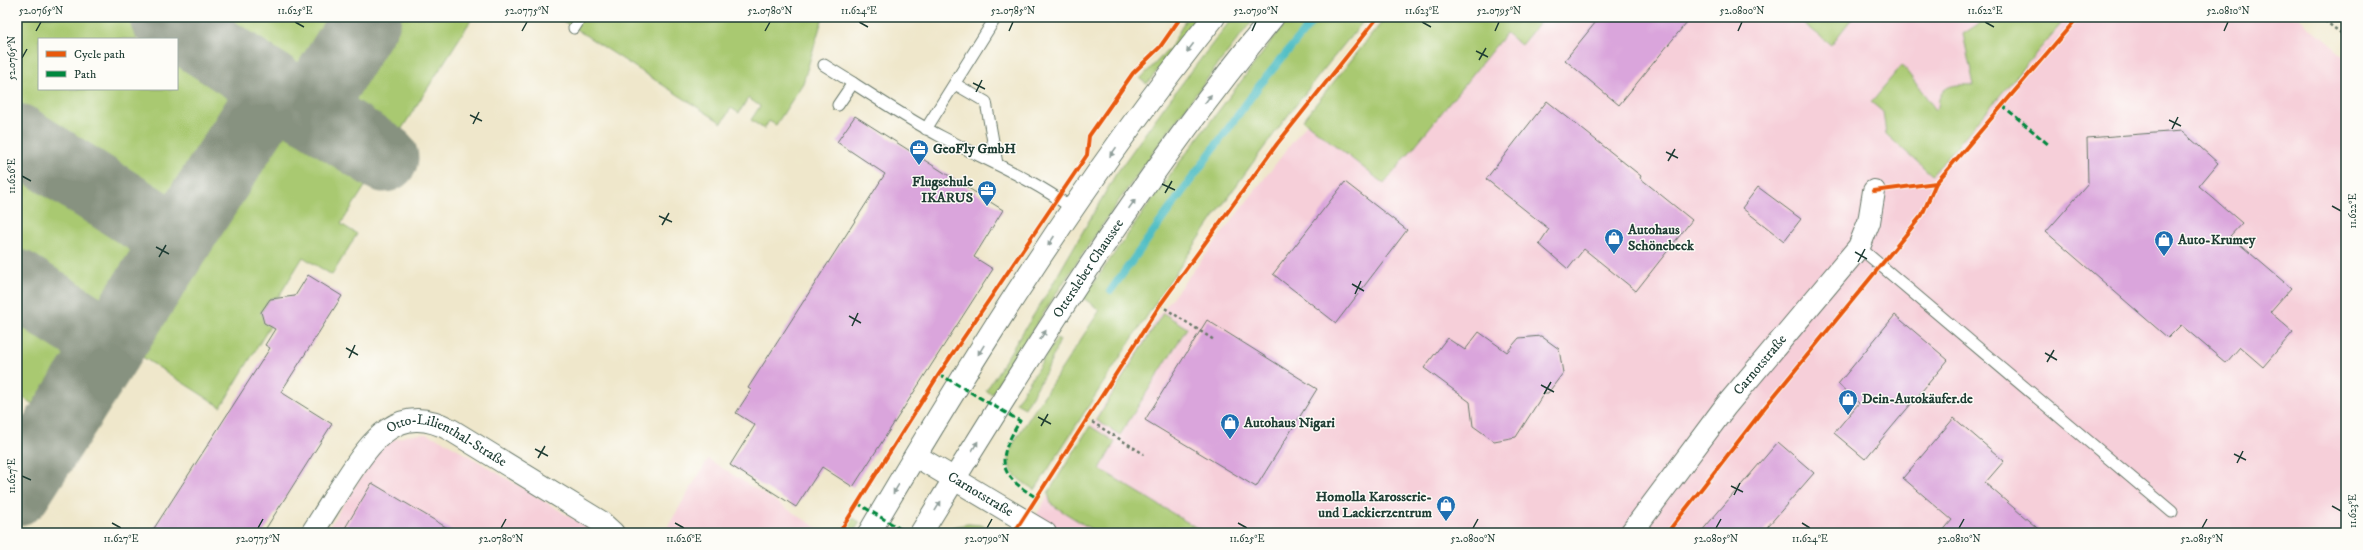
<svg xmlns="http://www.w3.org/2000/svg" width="2363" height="550" font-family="'IM FELL DW Pica',serif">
  <rect width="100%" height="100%" fill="#fdfcf7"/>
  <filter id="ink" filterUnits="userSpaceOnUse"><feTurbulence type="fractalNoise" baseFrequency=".025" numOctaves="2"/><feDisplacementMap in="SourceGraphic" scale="8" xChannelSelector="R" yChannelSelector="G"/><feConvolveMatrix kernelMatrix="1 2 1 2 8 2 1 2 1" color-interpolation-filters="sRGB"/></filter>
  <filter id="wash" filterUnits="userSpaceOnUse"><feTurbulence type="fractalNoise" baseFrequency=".012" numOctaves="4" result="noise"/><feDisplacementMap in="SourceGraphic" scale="16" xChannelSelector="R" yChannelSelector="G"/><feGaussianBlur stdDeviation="0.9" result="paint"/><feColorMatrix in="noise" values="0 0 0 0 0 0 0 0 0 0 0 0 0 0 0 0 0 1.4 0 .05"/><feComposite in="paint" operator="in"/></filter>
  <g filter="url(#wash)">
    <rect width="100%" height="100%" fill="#efe7cb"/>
    <!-- built -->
    <g fill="#f6cfd9">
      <path d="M1389,17h909l48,41v475h-1321l134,-218z"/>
      <path d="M426,434l18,7 153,92h-272l52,-81 16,-12 16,-5z"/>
      <path d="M708,459l116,73v1h-160z"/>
    </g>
    <!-- green -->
    <g fill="#a9c971" stroke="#648352">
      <path d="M22,17h107l34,22h-124v50h138v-41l70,45 -77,121 -153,-98v-91z"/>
      <path d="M204,17h269l-79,124z"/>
      <path d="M557,17h266l-20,66 -27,42 -7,-4 -5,8 -13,-9 9,-14 -12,-8 -9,15 -8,-5 -9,15z"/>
      <path d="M1187,17h11l-51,67 -7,-5 31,-32z"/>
      <path d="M1233,17h22c-95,120 -182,247 -263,377l-6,-3 62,-99 68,-118 51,-71z"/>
      <path d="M1290,17h77c-125,147 -229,311 -332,473 -24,-15 -33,-22 -20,-50l85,-130 -17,-12 83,-118z"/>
      <path d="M1386,17h158l-23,28 -15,-12 -122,151 -81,-64z"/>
      <path d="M1796,17h57l-22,28z"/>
      <path d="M1989,17h78l-135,158 -46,-41 -3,-22 -12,-10 31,-37 34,45c3,-3 2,-7 3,-11 5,-17 22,-14 35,-14l-11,-51z"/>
      <path d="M281,115l92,59 -32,50 16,10 -25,41 -29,-18 -24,39 -9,3 -9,13 9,14 -49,81 -91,-58z"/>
      <path d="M17,163l133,85 -44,69 -89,-57z"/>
      <path d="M17,306l68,43 -40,63 -28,-18z"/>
      <path d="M1163,313l24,15 -67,107 -24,-15z"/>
      <path d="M1057,338l3,2 -13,30 -22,38 -9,-5z"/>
      <path d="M1090,426l25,16 -15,27 105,64h-108l-46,-29 -3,-11z"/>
      <path d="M851,517l9,5 -7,11h-12z"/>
      <path d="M968,524l12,1 23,6 -60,2 9,-6z"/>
    </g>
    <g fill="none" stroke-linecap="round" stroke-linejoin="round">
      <!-- stream -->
      <path stroke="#50bec5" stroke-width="8" d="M1111,290l148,-204 57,-69"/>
      <!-- taxiway -->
      <g stroke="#879280" stroke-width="69">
        <path d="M164,17l220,141"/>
        <path d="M309,110l58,-93"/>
        <path d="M17,138l161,102"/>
        <path d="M17,284l94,60"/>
        <path d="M17,491l258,-403"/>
      </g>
    </g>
    <g id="blocks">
      <!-- building -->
      <g fill="#daa5dc">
        <path d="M1600,17h91l-72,88 -54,-45z"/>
        <path d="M1547,101l94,75 -1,2 52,42 -56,71 -52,-42 -16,20 -29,-25 10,-15 -63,-50z"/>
        <path d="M855,116l148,94 -29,47 19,12 -140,218 -31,-20 -26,40 -66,-42 25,-40 -19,-12 15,-23 -3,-2 137,-214 -48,-32z"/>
        <path d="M2182,131l36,32 -19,23 43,37 -12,13 61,52 -21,24 23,20 -30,35 -23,-20 -14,16 -45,-38 -13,13 -122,-106 42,-48 -1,-46z"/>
        <path d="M1345,182l62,48 -71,93 -63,-49z"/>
        <path d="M1758,187l43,32 -17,22 -42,-33z"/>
        <path d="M308,275l34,21 -61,96 51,32 -69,109h-112l119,-185 -5,-3 10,-16 -11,-6 -3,-11 9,-13 25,-3z"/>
        <path d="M1895,315l53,45 -83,99 -31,-26 25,-30 -21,-19z"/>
        <path d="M1207,320l110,69 -61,98 -111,-67z"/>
        <path d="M1479,332l28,20 12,-14 22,-2 18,13 4,24 -15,20h-4l-28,44 -22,4 -21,-15 -3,-24 -46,-34 23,-30 18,12z"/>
        <path d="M1954,418l50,43 -19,22 58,50h-102l11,-13 -49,-42z"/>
        <path d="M1778,442l36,31 -52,60h-62z"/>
        <path d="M372,483l84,50h-114z"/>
      </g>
    </g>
  </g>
  <g filter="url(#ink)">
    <use href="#blocks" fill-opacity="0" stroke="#687869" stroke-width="1"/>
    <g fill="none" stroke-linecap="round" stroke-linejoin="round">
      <defs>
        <g id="service">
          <path d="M574,28l7,-11"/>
          <path d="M824,65l29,18"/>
          <path d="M955,84l31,18 11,62"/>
          <path d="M838,105l15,-22c29,19 58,38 89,54 44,23 91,42 131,72"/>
          <path d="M926,129l70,-112"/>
          <path d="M1859,247l313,265"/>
        </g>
        <g id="minor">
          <path id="s1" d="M916,456l129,77"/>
          <path id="s2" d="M312,533c11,-17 22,-35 33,-52 26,-40 53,-80 106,-51l150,92 12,11"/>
          <path id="s3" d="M1631,533l94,-126 134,-160 10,-25 5,-31"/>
        </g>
        <g id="secondary">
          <path d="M869,533c105,-178 216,-355 345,-516"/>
          <path id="s4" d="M921,533c109,-178 219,-355 352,-516"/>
        </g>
      </defs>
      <!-- service casing -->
      <use href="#service" stroke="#687869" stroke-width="13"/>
      <!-- minor casing -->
      <use href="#minor" stroke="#687869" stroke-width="24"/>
      <!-- secondary casing -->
      <use href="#secondary" stroke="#687869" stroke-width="24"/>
      <!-- path -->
      <g stroke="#687869" stroke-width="2.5" stroke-dasharray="3 3" stroke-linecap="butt">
        <path d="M2320,17l26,20"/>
        <path d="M1160,305l54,35"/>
        <path d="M1087,419l57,35"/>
      </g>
      <!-- service -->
      <use href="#service" stroke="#fff" stroke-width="11"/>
      <!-- minor -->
      <use href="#minor" stroke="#fff" stroke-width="22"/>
      <!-- secondary -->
      <use href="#secondary" stroke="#fff" stroke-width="22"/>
      <!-- quiet -->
      <g stroke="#00873e" stroke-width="3" stroke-dasharray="6 3" stroke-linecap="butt">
        <path d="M2002,105l47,40"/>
        <path d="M939,374l81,47c-24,39 -23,53 17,77"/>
        <path d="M857,503l50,30"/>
      </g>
      <defs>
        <g id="cycleway">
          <path d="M1874,191l62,-8 142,-166"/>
          <path d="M839,533l100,-159 148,-219 2,-19 44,-63 27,-26 21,-30"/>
          <path d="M1014,533l146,-228 117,-161 101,-127"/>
          <path d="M1667,533l98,-126 157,-192 14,-32"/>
        </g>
      </defs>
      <!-- cycleway casing -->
      <use href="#cycleway" stroke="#fdfcf7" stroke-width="6"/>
      <!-- cycleway -->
      <use href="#cycleway" stroke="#e8590c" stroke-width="4"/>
    </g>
    <!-- one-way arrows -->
    <defs><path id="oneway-solid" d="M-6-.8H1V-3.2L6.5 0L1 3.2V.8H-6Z"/></defs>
    <g fill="#8f9e9a">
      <use href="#oneway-solid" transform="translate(1190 48) rotate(127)"/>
      <use href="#oneway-solid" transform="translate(1208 99) rotate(-53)"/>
      <use href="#oneway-solid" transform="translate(1113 152) rotate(125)"/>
      <use href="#oneway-solid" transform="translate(1132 204) rotate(-55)"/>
      <use href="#oneway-solid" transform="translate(1051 241) rotate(124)"/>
      <use href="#oneway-solid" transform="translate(1043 335) rotate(-57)"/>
      <use href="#oneway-solid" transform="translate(981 350) rotate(122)"/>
      <use href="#oneway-solid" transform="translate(975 446) rotate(-59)"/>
      <use href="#oneway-solid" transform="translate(896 489) rotate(121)"/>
      <use href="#oneway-solid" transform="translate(938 506) rotate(-59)"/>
    </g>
  </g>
  <!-- ticks -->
  <path fill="none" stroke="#1f3d34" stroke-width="1.5" d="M295,22l9,5M859,22l9,5M1422,22l9,5M1985,22l9,5M36,31l5,-9M522,31l5,-9M765,31l5,-9M1009,31l4,-9M1252,31l4,-9M1495,31l4,-9M1738,31l4,-9M2224,31l4,-9M1476,51l12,6M22,58l5,-9M1479,60l7,-12M973,83l12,6M976,92l6,-12M470,115l12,6M2169,120l12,6M473,124l6,-12M2172,129l6,-12M1666,152l12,6M1668,161l7,-12M22,176l9,5M1162,184l13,6M1165,193l7,-12M2332,206l9,5M659,216l13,6M662,225l7,-12M156,247l13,7M1855,252l12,7M159,257l7,-12M1858,262l7,-13M1352,284l12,7M1355,294l6,-13M849,316l12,7M852,326l6,-13M346,348l12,7M2045,353l12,7M349,358l6,-13M2047,362l7,-12M1541,385l13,7M1544,394l7,-12M1038,417l13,7M1041,426l7,-12M535,449l13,7M2234,454l12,6M538,458l7,-12M2237,463l6,-12M22,476l9,4M1731,486l12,6M1734,495l6,-12M2332,506l9,5M112,523l9,5M675,523l9,5M1238,523l9,5M1802,523l8,5M258,528l5,-9M501,528l5,-9M987,528l5,-9M1473,528l5,-9M1716,528l5,-9M1959,528l5,-9M2202,528l5,-9"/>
  <!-- icons -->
  <defs>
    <symbol id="office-pin" viewBox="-11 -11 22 30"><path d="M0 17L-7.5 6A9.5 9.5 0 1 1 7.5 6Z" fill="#1f6fb2" stroke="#fdfcf7"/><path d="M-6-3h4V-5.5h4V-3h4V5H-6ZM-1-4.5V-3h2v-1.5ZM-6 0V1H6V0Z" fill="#fff"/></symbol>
    <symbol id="shop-pin" viewBox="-11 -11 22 30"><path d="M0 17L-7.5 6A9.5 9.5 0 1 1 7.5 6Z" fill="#1f6fb2" stroke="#fdfcf7"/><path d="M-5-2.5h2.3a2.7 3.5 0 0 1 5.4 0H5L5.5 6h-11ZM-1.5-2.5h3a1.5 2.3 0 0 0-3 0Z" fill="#fff"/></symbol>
  </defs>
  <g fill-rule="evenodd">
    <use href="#office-pin" x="908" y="138" width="22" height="30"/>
    <use href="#office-pin" x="976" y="179" width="22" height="30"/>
    <use href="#shop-pin" x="1603" y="227" width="22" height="30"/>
    <use href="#shop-pin" x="2153" y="229" width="22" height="30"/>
    <use href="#shop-pin" x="1837" y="388" width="22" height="30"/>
    <use href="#shop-pin" x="1219" y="412" width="22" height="30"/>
    <use href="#shop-pin" x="1435" y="494" width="22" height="30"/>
  </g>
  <g text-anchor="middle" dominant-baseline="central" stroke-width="3" stroke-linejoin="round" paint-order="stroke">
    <!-- poi labels -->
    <g font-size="14" font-weight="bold" fill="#1f3d34" stroke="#fdfcf7" text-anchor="start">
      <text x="933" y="149">GeoFly GmbH</text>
      <text x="973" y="182" text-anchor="end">Flugschule<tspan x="973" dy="16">IKARUS</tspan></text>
      <text x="1628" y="230">Autohaus<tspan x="1628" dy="16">Schönebeck</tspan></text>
      <text x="2178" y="240">Auto-Krumey</text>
      <text x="1862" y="399">Dein-Autokäufer.de</text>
      <text x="1244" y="423">Autohaus Nigari</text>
      <text x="1432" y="497" text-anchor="end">Homolla Karosserie-<tspan x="1432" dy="16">und Lackierzentrum</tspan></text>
    </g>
    <!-- street labels -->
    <g font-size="14" fill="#1f3d34" stroke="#fdfcf7">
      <text stroke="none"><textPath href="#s4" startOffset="313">Ottersleber Chaussee</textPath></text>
      <text stroke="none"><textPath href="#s3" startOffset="212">Carnotstraße</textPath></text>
      <text stroke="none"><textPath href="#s2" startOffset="194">Otto-Lilienthal-Straße</textPath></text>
      <text stroke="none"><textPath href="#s1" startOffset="75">Carnotstraße</textPath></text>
    </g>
  </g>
  <!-- margin -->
  <rect width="2363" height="550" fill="none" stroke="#fdfcf7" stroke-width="44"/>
  <!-- legend -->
  <rect x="38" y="38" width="140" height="52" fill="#fdfcf7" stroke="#a4b0a9"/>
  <rect x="46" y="51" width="20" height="6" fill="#e8590c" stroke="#a4b0a9"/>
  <text x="74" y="58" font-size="12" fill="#1f3d34">Cycle path</text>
  <rect x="46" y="71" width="20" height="6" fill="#00873e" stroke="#a4b0a9"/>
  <text x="74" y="78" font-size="12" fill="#1f3d34">Path</text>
  <rect x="22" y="22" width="2319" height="506" fill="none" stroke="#1f3d34" stroke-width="1.5"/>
  <g font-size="10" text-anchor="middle" fill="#1f3d34">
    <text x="41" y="14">52.0765°N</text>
    <text x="295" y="14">11.625°E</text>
    <text x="527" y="14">52.0775°N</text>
    <text x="770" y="14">52.0780°N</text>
    <text x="859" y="14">11.624°E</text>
    <text x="1013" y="14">52.0785°N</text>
    <text x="1256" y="14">52.0790°N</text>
    <text x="1422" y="14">11.623°E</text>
    <text x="1499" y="14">52.0795°N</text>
    <text x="1742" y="14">52.0800°N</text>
    <text x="1985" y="14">11.622°E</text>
    <text x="2228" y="14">52.0810°N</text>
    <text transform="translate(11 58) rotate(-90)" y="4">52.0765°N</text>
    <text transform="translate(11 176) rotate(-90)" y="4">11.626°E</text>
    <text transform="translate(2352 211) rotate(-90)" y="4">11.622°E</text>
    <text transform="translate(11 476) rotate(-90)" y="4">11.627°E</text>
    <text transform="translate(2352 511) rotate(-90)" y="4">11.623°E</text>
    <text x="121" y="542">11.627°E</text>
    <text x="258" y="542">52.0775°N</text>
    <text x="501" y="542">52.0780°N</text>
    <text x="684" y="542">11.626°E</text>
    <text x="987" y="542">52.0790°N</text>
    <text x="1247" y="542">11.625°E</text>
    <text x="1473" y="542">52.0800°N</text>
    <text x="1716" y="542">52.0805°N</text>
    <text x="1810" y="542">11.624°E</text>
    <text x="1959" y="542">52.0810°N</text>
    <text x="2202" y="542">52.0815°N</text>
  </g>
</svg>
